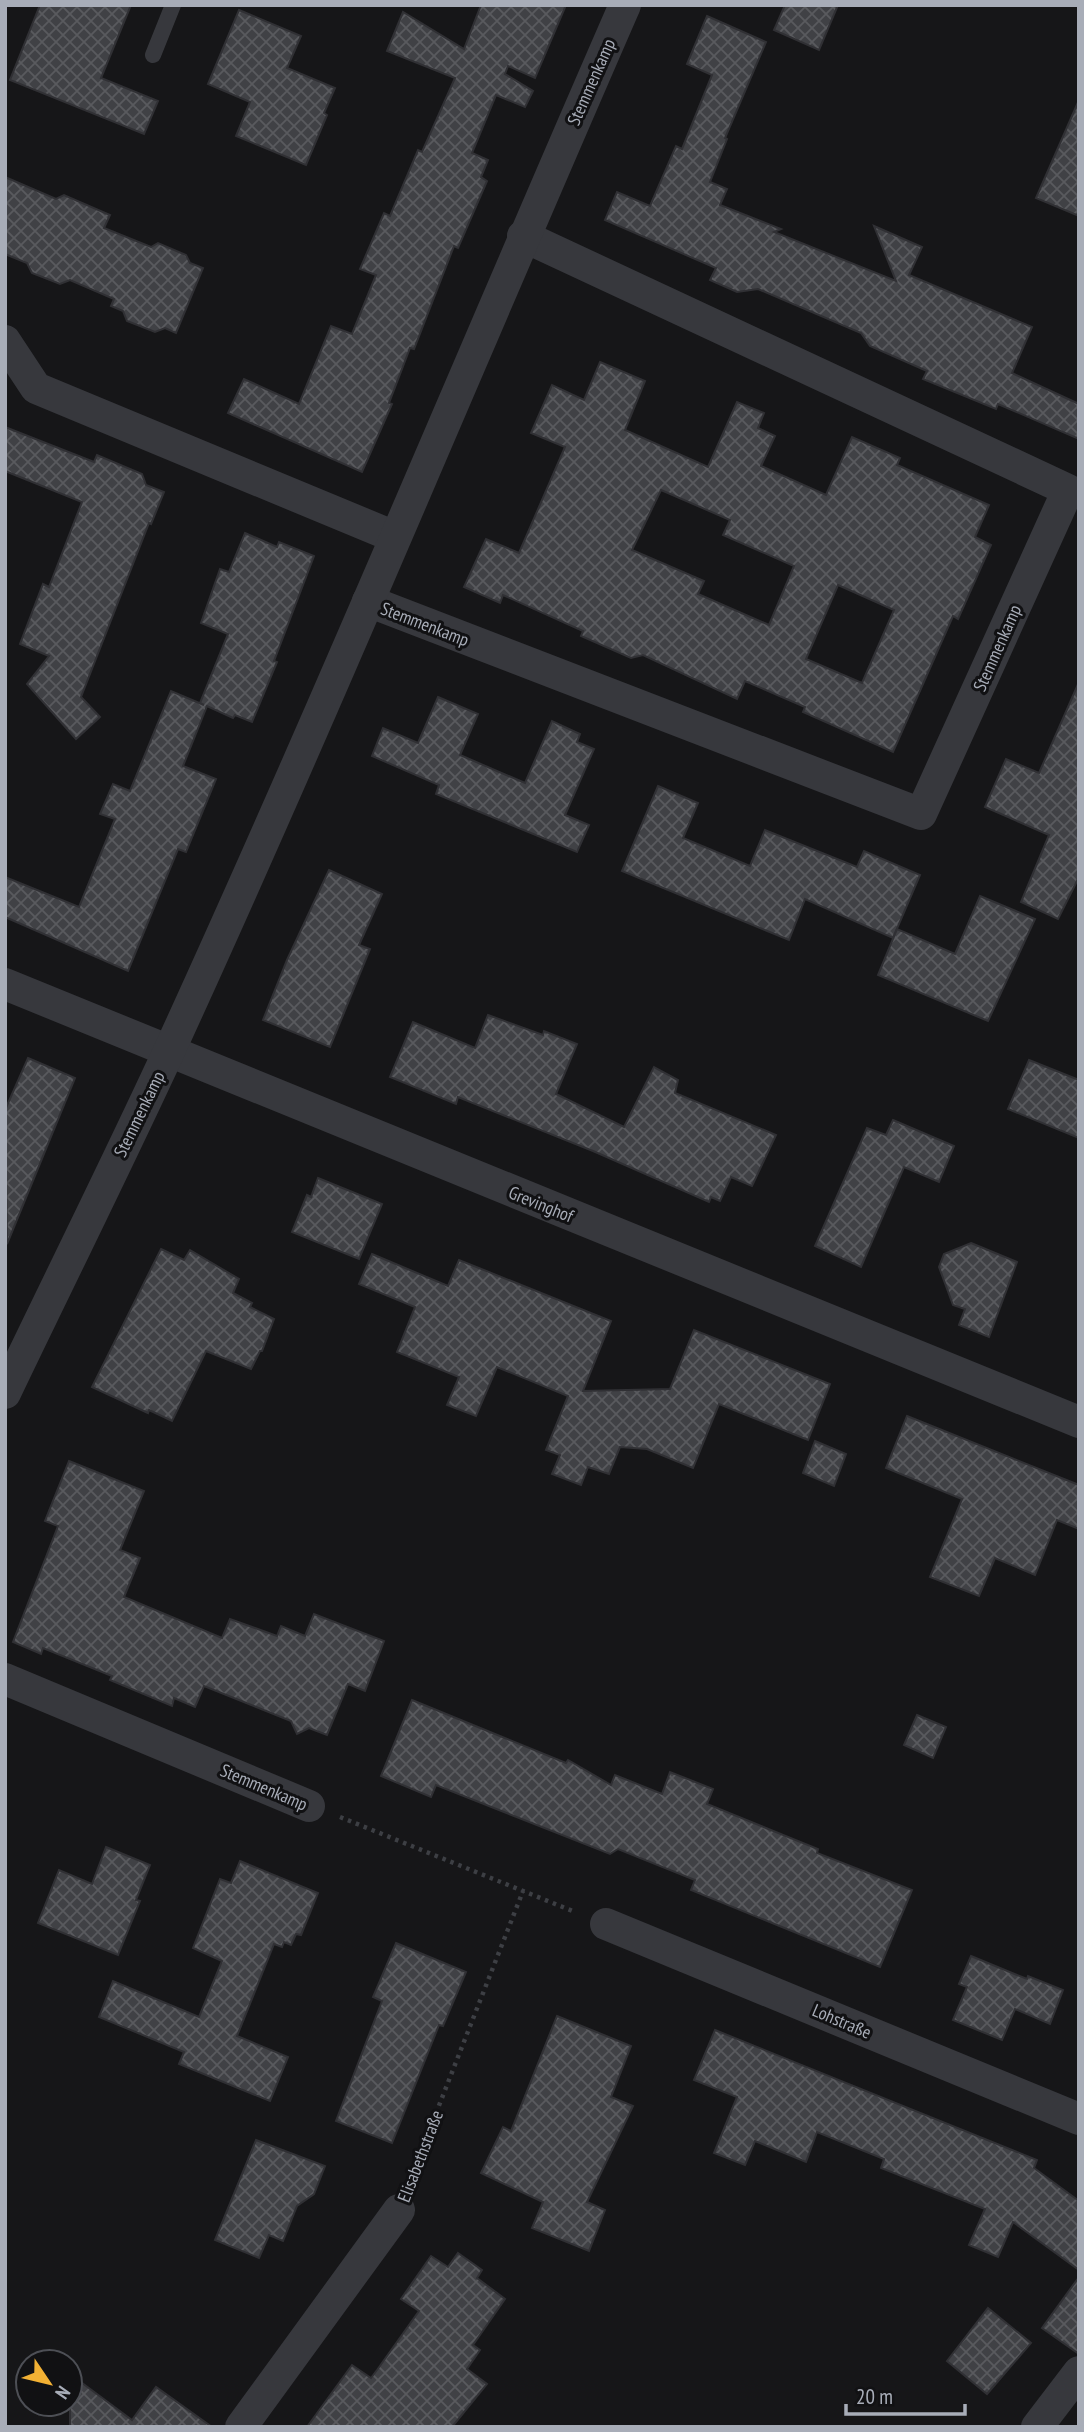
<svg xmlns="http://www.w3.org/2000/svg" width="1084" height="2432" font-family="'PT Sans Narrow',sans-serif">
  <defs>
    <pattern id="building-cross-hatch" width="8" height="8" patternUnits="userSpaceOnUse" patternTransform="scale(1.75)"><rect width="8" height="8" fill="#404145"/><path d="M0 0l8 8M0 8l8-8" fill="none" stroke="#595a5e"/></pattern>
  </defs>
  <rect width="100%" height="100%" fill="#161618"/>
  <!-- building -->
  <g fill="url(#building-cross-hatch)" stroke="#303034" stroke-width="2" fill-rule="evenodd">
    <path d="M40,5h91l-30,73 57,23 -14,33 -134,-54z"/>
    <path d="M481,5h85l-31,73 -27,-12 -3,8 28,17 -8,16 -29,-12 -24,58 16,7 -7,17 6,4 -29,67 -4,-2 -40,103 -4,-1 -21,55 3,1 -30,68 -134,-59 16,-34 55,25 32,-78 21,8 24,-59 -16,-6 24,-56 6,3 28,-66 4,2 33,-74 -68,-27 16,-39 61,37z"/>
    <path d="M785,5h53l-19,45 -45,-20z"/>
    <path d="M239,10l62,26 -14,32 48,20 -11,25 3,2 -21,50 -70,-29 14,-34 -42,-18z"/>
    <path d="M707,16l59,26 -41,96 2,1 -17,43 17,7 -7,16 61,24 -7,3 122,49 -22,-55 48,21 -13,28 123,52 -20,46 67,31v35l-81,-35 -2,5 -73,-30 4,-8 -57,-25 -9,-13 -103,-44 -21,3 -27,-12 6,-12 -111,-48 12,-28 33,14 26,-60 6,3 30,-74 -25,-11z"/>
    <path d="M1079,100v116l-43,-18z"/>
    <path d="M5,177l51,22 8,-4 46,20 -6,13 47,19 7,-4 28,12 4,8 13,5 -27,65 -11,-5 -10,4 -28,-11 -4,-10 -12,-5 3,-7 -44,-19 -10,4 -28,-11 -5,-10 -22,-9z"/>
    <path d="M600,362l45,19 -20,49 83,37 29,-65 27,11 -6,15 17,8 -14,30 65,29 26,-58 48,21 -3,7 92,40 -14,32 16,8 -33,74 -5,-3 -60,136 -90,-40 2,-5 -60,-26 -8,18 -94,-44 -12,3 -50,-22 2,-5 -80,-36 -3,8 -36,-16 22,-48 33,14 46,-106 -34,-14 21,-48 32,15zM661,490l69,30 -7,15 71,31 -25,59 -71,-31 6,-13 -72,-31zM838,585l56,25 -32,73 -56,-24z"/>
    <path d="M5,427l89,35 3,-7 45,19 4,11 18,7 -13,32 -2,-1 -68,174 19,20 -24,22 -49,-55 22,-28 -29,-12 23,-60 6,3 33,-85 -77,-31z"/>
    <path d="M245,533l32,14 2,-5 35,14 -40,105 3,1 -25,60 -17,-7 -2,3 -26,-12 -24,60 33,13 -30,73 -8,-3 -50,122 -123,-54v-40l74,30 36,-88 -15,-5 13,-30 17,7 41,-100 33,14 -4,-2 28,-69 -27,-11 19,-54 9,3z"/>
    <path d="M1079,682v195l-21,42 -37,-17 28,-67 -64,-28 21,-48 33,14z"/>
    <path d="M438,697l40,17 -18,41 65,28 27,-62 28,13 -3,8 17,7 -29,66 24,10 -12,27 -141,-58 3,-9 -67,-29 11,-28 35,15z"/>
    <path d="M658,786l40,17 -15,35 67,28 15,-36 92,37 7,-16 56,24 -27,63 -88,-39 -16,41 -167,-69z"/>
    <path d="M329,870l53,24 -23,51 11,4 -40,98 -67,-27 24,-60z"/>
    <path d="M980,896l55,23 -47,102 -110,-46 19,-46 58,25z"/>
    <path d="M488,1015l55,20 1,-4 33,13 -21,50 68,33 30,-60 24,13 -3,13 101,42 -24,51 -21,-9 -11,24 -9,-4 -2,5 -116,-51 -135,-54 -2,7 -66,-27 23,-55 62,26z"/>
    <path d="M28,1058l47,20 -68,166 -2,-134z"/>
    <path d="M1029,1060l50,20v58l-71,-29z"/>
    <path d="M893,1120l61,26 -15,36 -35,-15 -43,100 -46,-21 52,-118 19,7z"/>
    <path d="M318,1178l64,26 -23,55 -67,-27 15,-37 4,2z"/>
    <path d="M971,1243l46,19 -28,75 -30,-12 6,-16 -12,-4 -14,-38 5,-13z"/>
    <path d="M161,1249l23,11 6,-10 49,29 -6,14 19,10 -2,4 24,12 -12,32h-2l-9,18 -45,-18 -34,70 -23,-11 -1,3 -56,-26z"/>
    <path d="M372,1254l76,32 11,-26 152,61 -28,70 87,-2 24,-59 136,54 -22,56 -89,-36 -26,64 -46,-19 -27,-2 -11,27 -21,-7 -7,18 -29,-11 8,-19 -14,-5 22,-54 -71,-29 -21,49 -29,-11 12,-28 -62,-25 18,-45 -56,-23z"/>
    <path d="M907,1416l172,69v44l-22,-9 -22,55 -40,-17 -16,38 -49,-19 32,-78 -76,-31z"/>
    <path d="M815,1441l31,13 -12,32 -31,-13z"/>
    <path d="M69,1461l75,30 -24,59 20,8 -16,39 98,41 8,-19 47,17 4,-10 24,10 9,-22 70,27 -19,50 -17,-7 -21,51 -18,-7 -12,6 -6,-13 -87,-35 -9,21 -21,-9 -2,8 -62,-26 2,-4 -69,-28 -2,6 -28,-12 45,-116 -13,-5z"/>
    <path d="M412,1700l154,63 2,-3 43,25 4,-10 47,19 8,-22 43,17 -6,15 111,45 -1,4 95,37 -32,77 -189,-77 4,-10 -77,-31 -8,5 -174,-69 -5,12 -50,-21z"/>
    <path d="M917,1715l29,12 -13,31 -29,-13z"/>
    <path d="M106,1847l44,18 -14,35 4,1 -22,54 -80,-32 21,-53 33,14z"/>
    <path d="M240,1861l78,32 -17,42 -5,-1 -5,11 -7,-3 -2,5 -8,-3 -37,92 51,21 -18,44 -91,-37 5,-12 -85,-35 14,-36 86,36 23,-56 -29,-13 27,-69 11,4z"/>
    <path d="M396,1943l70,29 -23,54 -4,-1 -47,118 -56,-22 46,-120 -9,-4z"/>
    <path d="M971,1956l56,23 1,-3 35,14 -13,34 -35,-15 -13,31 -49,-20 14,-33 -8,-3z"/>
    <path d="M557,2016l74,30 -20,51 22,9 -46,96 18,8 -16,41 -57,-23 11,-26 -62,-29 22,-46 8,4z"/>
    <path d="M715,2030l322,130 -3,8 45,33v69l-66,-48 -15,35 -29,-12 16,-36 -104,-41 3,-9 -67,-27 -11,30 -51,-21 -10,24 -31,-12 23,-56 -43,-17z"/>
    <path d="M256,2140l69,26 -11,28 -17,12 -14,35 -14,-6 -10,23 -44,-18z"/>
    <path d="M458,2253l24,17 -5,8 28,21 -32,46 7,5 -13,19 20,15 -35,43h-145l45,-62 19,13 6,-8 42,-59 -18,-12 30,-43 17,11z"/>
    <path d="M1079,2277v77l-37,-26z"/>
    <path d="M988,2308l43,35 -44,51 -40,-33z"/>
    <path d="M70,2374l62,46 24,-33 56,40h-142z"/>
  </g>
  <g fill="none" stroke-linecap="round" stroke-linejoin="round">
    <!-- path -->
    <g stroke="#3d3f44" stroke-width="4.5" stroke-dasharray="3.5 5" stroke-linecap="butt">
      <path d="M340,1817l235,95"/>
      <path d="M411,2177l112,-286"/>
    </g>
    <!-- service -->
    <path stroke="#37383d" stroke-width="16" d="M153,55l20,-50"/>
    <!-- minor -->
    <g stroke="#37383d" stroke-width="32">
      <path d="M5,341l31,47 359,149"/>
      <path d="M368,601l553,213 147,-324 -545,-254"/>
      <path d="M5,984l1074,438"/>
      <path d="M5,1393c55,-115 112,-229 165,-344 158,-345 303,-696 455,-1044"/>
      <path d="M5,1679l304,127"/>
      <path d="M606,1924l473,195"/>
      <path d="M241,2427l158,-217"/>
      <path d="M1037,2427l42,-55"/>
    </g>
  </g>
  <g text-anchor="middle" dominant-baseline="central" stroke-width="6" stroke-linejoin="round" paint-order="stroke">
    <!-- street labels -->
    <g font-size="18" fill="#a8adb8" stroke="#111113">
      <text transform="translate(591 82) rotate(-66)">Stemmenkamp</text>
      <text transform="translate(425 624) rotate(21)">Stemmenkamp</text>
      <text transform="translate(997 648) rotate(-66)">Stemmenkamp</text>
      <text transform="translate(139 1114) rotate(-64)">Stemmenkamp</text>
      <text transform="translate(541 1204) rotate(22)">Grevinghof</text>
      <text transform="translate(264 1787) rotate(23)">Stemmenkamp</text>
      <text transform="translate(842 2021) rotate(23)">Lohstraße</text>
      <text transform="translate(420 2156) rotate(-69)">Elisabethstraße</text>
    </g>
  </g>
  <!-- border -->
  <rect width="1084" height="2432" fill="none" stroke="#a8adb8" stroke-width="14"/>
  <!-- north arrow -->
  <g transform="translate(49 2383) rotate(125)"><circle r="33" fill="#111113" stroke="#4d4f55" stroke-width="2"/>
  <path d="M0-5L12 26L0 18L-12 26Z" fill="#f2b134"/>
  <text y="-10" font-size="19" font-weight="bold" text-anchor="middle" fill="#a8adb8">N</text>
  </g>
  <!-- scale -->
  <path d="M846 2404v10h119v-10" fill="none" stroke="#a8adb8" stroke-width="3.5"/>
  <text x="856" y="2404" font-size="21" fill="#a8adb8" stroke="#111113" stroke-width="5" paint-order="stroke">20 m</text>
</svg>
